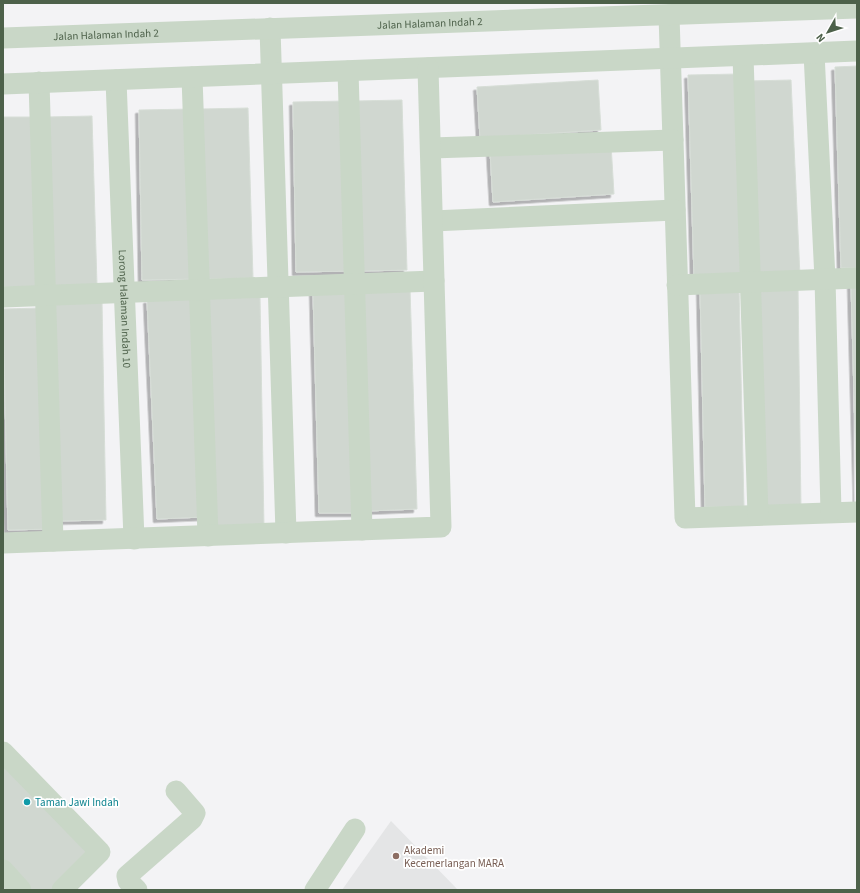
<svg xmlns="http://www.w3.org/2000/svg" width="860" height="893" font-family="'Source Sans 3',sans-serif">
  <defs>
    <filter id="shadow"><feDropShadow dx="-3.5" dy="3.5" stdDeviation="0" flood-color="#0004"/></filter>
  </defs>
  <rect width="100%" height="100%" fill="#f3f3f5"/>
  <!-- education -->
  <path fill="#e4e5e6" d="M391,821l67,69h-116z"/>
  <!-- building -->
  <g fill="#d0d7d0" stroke="#d7ded7" filter="url(#shadow)">
    <path d="M857,66v202h-16l-6,-201z"/>
    <path d="M737,74l5,202 -48,1 -6,-202z"/>
    <path d="M598,80l3,50 -121,8 -3,-51z"/>
    <path d="M791,80l9,196 -44,2 -9,-197z"/>
    <path d="M402,100l5,170 -46,1 -6,-170z"/>
    <path d="M345,101l4,170 -53,1 -3,-170z"/>
    <path d="M248,108l5,170 -46,1 -6,-170z"/>
    <path d="M191,109l4,170 -53,1 -3,-170z"/>
    <path d="M92,116l5,169 -46,2 -6,-170z"/>
    <path d="M3,117h32l3,170h-35z"/>
    <path d="M611,144l3,50 -121,8 -3,-51z"/>
    <path d="M851,284h6v222z"/>
    <path d="M798,286l3,223 -36,-3 -8,-217z"/>
    <path d="M739,287l5,220h-39l-5,-219z"/>
    <path d="M410,288l7,221 -50,2 -7,-221z"/>
    <path d="M313,292h39l6,221h-39z"/>
    <path d="M260,296l4,232 -51,1 -4,-232z"/>
    <path d="M192,298l10,219 -45,2 -10,-219z"/>
    <path d="M53,301h49l4,219 -49,1z"/>
    <path d="M42,308l6,221 -40,1 -5,-221z"/>
    <path d="M3,752l97,100 -38,38h-59z"/>
  </g>
  <g fill="none" stroke-linecap="round" stroke-linejoin="round">
    <!-- minor -->
    <g stroke="#c9d7c7" stroke-width="21">
      <path d="M669,15l16,503 172,-6"/>
      <path d="M270,28l16,505"/>
      <path id="s1" d="M3,38l854,-30"/>
      <path d="M814,53l11,226 6,233"/>
      <path d="M743,56l15,459"/>
      <path d="M348,71l14,459"/>
      <path d="M192,77l16,459"/>
      <path id="s2" d="M116,80l18,459"/>
      <path d="M39,82l14,459"/>
      <path d="M3,84l854,-33"/>
      <path d="M431,148l242,-8"/>
      <path d="M433,221l242,-11"/>
      <path d="M677,285l180,-7"/>
      <path d="M3,297l431,-16"/>
      <path d="M3,543l438,-16 -13,-459"/>
      <path d="M3,752l97,100 -38,38"/>
      <path d="M3,870l18,20"/>
      <path d="M137,890l-9,-9 -1,-5 65,-57 3,-6 -19,-22"/>
      <path d="M315,890l40,-61"/>
    </g>
  </g>
  <!-- markers -->
  <circle fill="#0f9aa8" stroke="#fff" stroke-width="1.5" cx="27" cy="802" r="4"/>
  <circle fill="#8d6e63" stroke="#fff" stroke-width="1.5" cx="396" cy="856" r="4"/>
  <g text-anchor="middle" dominant-baseline="central" stroke-width="3.5" stroke-linejoin="round" paint-order="stroke">
    <!-- street labels -->
    <g font-size="11" fill="#4d614a" stroke="#fff">
      <text stroke="none"><textPath href="#s1" startOffset="427">Jalan Halaman Indah 2</textPath></text>
      <text stroke="none"><textPath href="#s1" startOffset="103">Jalan Halaman Indah 2</textPath></text>
      <text stroke="none"><textPath href="#s2" startOffset="229">Lorong Halaman Indah 10</textPath></text>
    </g>
    <!-- culture labels -->
    <g font-size="11" fill="#0d838f" stroke="#fff" text-anchor="start">
      <text x="35" y="802">Taman Jawi Indah</text>
    </g>
    <!-- education labels -->
    <g font-size="11" fill="#785e54" stroke="#fff" text-anchor="start">
      <text x="404" y="850">Akademi<tspan x="404" dy="13">Kecemerlangan MARA</tspan></text>
    </g>
  </g>
  <!-- border -->
  <rect width="860" height="893" fill="none" stroke="#4d614a" stroke-width="8"/>
  <!-- north arrow -->
  <g transform="translate(828 32) rotate(231)" stroke="#ffffff" stroke-width="3" paint-order="stroke">
  <path d="M0-3L7 15L0 10L-7 15Z" fill="#4d614a"/>
  <text y="-6" font-size="11" font-weight="bold" text-anchor="middle" fill="#4d614a">N</text>
  </g>
</svg>
